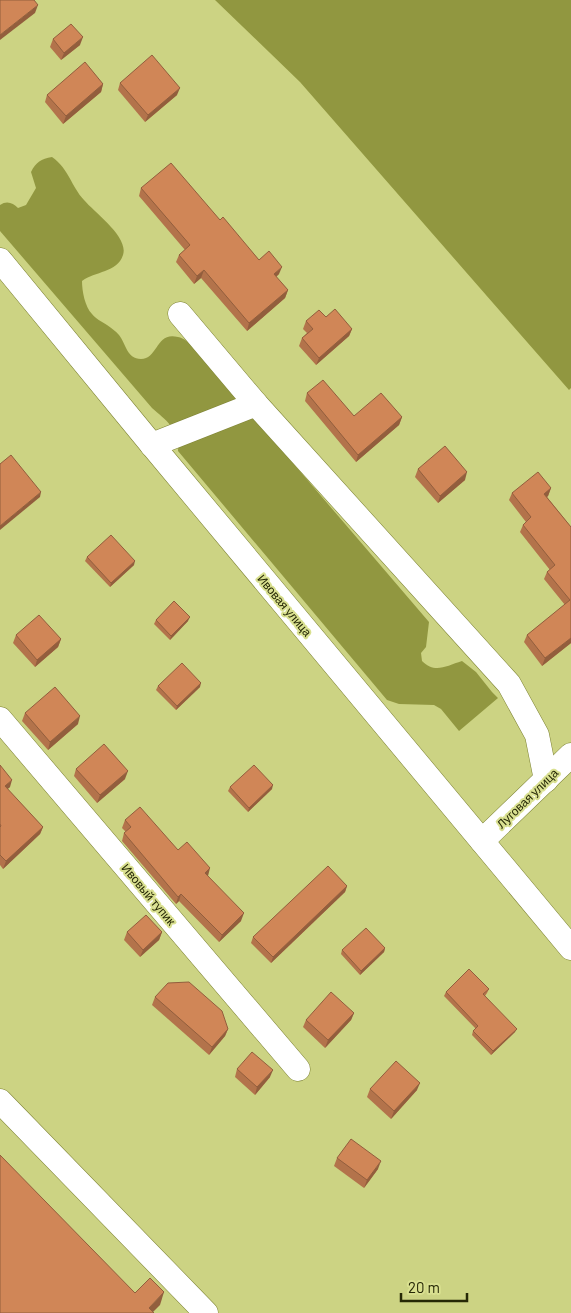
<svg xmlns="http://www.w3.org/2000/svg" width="571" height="1313" font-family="Barlow,sans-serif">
  <rect width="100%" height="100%" fill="#ccd383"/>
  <!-- forest -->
  <g fill="#919740">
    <path d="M215,0h356v388l-2,2 -269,-308z"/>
    <path d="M52,157c17,12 19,29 32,43 11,13 45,37 39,55 -6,18 -28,16 -41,26 0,10 3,26 10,33 3,4 10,8 15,11 4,3 9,6 12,10 7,9 8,24 22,24 17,0 15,-28 37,-22 12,2 21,19 31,28l220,257 -3,25 -5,6 1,8c13,13 24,5 40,0l14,11 16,20 6,6 -39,33 -18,-22 -7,-4 -35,-1 -12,-4 -209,-249c2,-21 -11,-30 -26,-43l-152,-177v-26c7,-5 13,-2 18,3l8,-3 10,-17 -5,-16c5,-10 10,-13 21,-15z"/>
  </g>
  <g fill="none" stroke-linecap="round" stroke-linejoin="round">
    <defs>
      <g id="minor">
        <path d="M0,260l152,185 419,503"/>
        <path d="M180,314l76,90"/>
        <path d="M152,445l104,-41 253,280 28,51 9,45"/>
        <path d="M0,719l298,350"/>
        <path d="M482,841l89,-86"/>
        <path d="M0,1101l206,212"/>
      </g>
    </defs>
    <!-- minor casing -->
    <use href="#minor" stroke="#7e8334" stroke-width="25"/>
    <!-- minor -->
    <use href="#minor" stroke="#fff" stroke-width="24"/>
  </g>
  <!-- wall -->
  <g fill="#b3734b">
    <path d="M53,39l27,6 -19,15 -11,-13z"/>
    <path d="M120,83l57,12 -32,27 -27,-32z"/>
    <path d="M103,84l-2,8 -38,32 -18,-22 2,-7z"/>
    <path d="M141,188l79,32 39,40 20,14 -3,3 12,13 -3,8 -38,33 -46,-53 -7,6 -18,-22 3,-7 6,-5 -46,-54z"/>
    <path d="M326,317l26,12 -3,7 -33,29 -17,-19 3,-8 5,-5 -4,-4 3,-8z"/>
    <path d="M307,393l47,23 48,1 -3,8 -43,37 -51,-61z"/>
    <path d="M418,469l47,11 -27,23 -23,-26z"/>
    <path d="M551,488l-3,8 -1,1 24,30v116l-29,23 -18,-24 3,-7 38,-30 -21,-26 3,-7 3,-2 -30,-38 3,-7 3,-3 -17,-22 3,-7z"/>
    <path d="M87,557l47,8 -24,22 -25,-26z"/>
    <path d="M156,620l32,1 -18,19 -16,-16z"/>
    <path d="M16,635l45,4 -3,8 -23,20 -22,-24z"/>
    <path d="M158,686l42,1 -24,23 -20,-20z"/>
    <path d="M25,713l53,11 -30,26 -26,-29z"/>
    <path d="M0,765l10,22 -3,2 36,38 -3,7 -37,35 -3,-4z"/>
    <path d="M76,769l49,10 -28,24 -23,-27z"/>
    <path d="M230,787l42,2 -24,23 -20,-21z"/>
    <path d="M125,820l53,30 29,26 34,45 -22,21 -40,-41 -3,3 -54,-63 2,-8 2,-1 -4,-4z"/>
    <path d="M347,886l-2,6 -74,71 -20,-20 2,-6z"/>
    <path d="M127,932h35l-3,8 -19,17 -16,-17z"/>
    <path d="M385,948l-1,4 -24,23 -19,-21 1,-4z"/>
    <path d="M489,989l-2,4 -2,3 30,36 -24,23 -19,-20 1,-4 3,-2 -32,-33 2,-4z"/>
    <path d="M155,997l73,32 -3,7 -16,19 -57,-50z"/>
    <path d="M354,1013l-3,7 -26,28 -22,-21 3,-7z"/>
    <path d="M237,1069l33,8 -15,18 -20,-18z"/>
    <path d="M370,1089l47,1 -26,29 -24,-22z"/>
    <path d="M337,1158l41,11 -14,19 -30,-22z"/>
  </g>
  <!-- shaded-wall -->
  <g fill="#925e3d">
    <path d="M38,5l-3,8 -35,27v-5z"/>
    <path d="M83,37l-3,8 -19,15 3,-7z"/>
    <path d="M103,84l-2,8 -38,32 3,-8z"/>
    <path d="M180,88l-3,7 -32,27 3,-7z"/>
    <path d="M282,267l-3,7 -8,7 3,-7z"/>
    <path d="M204,270l-3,8 -7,6 3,-8z"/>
    <path d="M288,290l-3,8 -38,33 2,-8z"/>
    <path d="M352,329l-3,7 -33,29 3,-7z"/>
    <path d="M402,417l-3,8 -43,37 2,-7z"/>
    <path d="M467,472l-2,8 -27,23 2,-7z"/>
    <path d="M551,488l-3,8 -7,5 3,-7z"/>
    <path d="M41,492l-1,5 -40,33v-4z"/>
    <path d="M135,561l-1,4 -24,22 1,-4z"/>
    <path d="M190,617l-2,4 -18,19 1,-4z"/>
    <path d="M571,638v5l-29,23 3,-8z"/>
    <path d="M61,639l-3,8 -23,20 2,-7z"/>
    <path d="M201,683l-1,4 -24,23 1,-4z"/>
    <path d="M80,716l-2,8 -30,26 2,-8z"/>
    <path d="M128,771l-3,8 -28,24 3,-8z"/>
    <path d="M12,780l-2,7 -8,7 3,-8z"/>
    <path d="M273,785l-1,4 -24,23 1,-4z"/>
    <path d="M43,827l-3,7 -37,35 3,-8z"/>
    <path d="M210,868l-2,8 -6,5 3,-8z"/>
    <path d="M347,886l-2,6 -74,71 2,-6z"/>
    <path d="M181,894l-2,7 -3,3 2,-7z"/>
    <path d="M244,913l-3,8 -22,21 3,-7z"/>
    <path d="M162,932l-3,8 -19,17 3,-7z"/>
    <path d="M385,948l-1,4 -24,23 1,-4z"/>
    <path d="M354,1013l-3,7 -26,28 3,-8z"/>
    <path d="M228,1029l-3,7 -16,19 3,-8z"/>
    <path d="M517,1029l-2,3 -24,23 2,-4z"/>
    <path d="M273,1070l-3,7 -15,18 2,-8z"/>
    <path d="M420,1083l-3,7 -26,29 3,-8z"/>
    <path d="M381,1161l-3,8 -14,19 3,-8z"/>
    <path d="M164,1292l-4,13 -8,8 -3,-5z"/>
  </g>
  <!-- building -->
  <g fill="#d08657" stroke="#925e3d">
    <path d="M0,0h34l4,5 -38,30z"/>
    <path d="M71,24l12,13 -19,16 -11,-14z"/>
    <path d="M152,55l28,33 -32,27 -28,-32z"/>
    <path d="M85,62l18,22 -37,32 -19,-21z"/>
    <path d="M171,163l49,57 3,-3 36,43 10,-9 13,16 -8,7 14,16 -39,33 -45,-53 -7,6 -18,-21 11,-10 -49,-57z"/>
    <path d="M335,309l17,20 -33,29 -17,-20 11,-9 -7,-8 13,-11 7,7z"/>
    <path d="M323,380l31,36 27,-23 21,24 -44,38 -51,-62z"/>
    <path d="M445,446l22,26 -27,24 -22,-27z"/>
    <path d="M11,455l30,37 -41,34v-62z"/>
    <path d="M538,472l13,16 -7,6 27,33v111l-26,20 -18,-23 43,-35 -23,-28 8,-7 -32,-40 8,-8 -19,-24z"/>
    <path d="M111,535l24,26 -24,22 -24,-26z"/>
    <path d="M174,601l16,16 -19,19 -15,-16z"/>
    <path d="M39,615l22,24 -24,21 -21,-25z"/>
    <path d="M182,663l19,20 -24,23 -19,-20z"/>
    <path d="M55,687l25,29 -30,26 -25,-29z"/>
    <path d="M104,744l24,27 -28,24 -24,-26z"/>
    <path d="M0,765l12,15 -7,6 38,41 -37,34 -6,-6v-28l1,-1 -1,-2z"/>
    <path d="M254,765l19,20 -24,23 -19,-21z"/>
    <path d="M140,807l38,43 9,-8 23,26 -5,5 39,40 -22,22 -41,-41 -3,3 -54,-64 7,-6 -6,-7z"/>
    <path d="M328,866l19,20 -74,71 -20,-20z"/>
    <path d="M146,915l16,17 -19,18 -16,-18z"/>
    <path d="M366,928l19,20 -24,23 -19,-21z"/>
    <path d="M469,969l20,20 -6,5 34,35 -24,22 -20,-20 5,-5 -32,-34z"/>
    <path d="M189,982l33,29 6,18 -16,18 -57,-50 13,-14z"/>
    <path d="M331,992l23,21 -26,27 -22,-20z"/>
    <path d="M252,1052l21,18 -16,17 -20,-18z"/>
    <path d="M396,1061l24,22 -26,28 -24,-22z"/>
    <path d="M351,1139l30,22 -14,19 -30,-22z"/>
    <path d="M0,1155l135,138 15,-15 14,14 -15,16 5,5h-154z"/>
  </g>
  <g text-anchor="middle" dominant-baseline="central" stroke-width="4" stroke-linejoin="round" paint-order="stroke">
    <!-- street labels -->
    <g font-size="12" fill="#262806" stroke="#d9e090">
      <text transform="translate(285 605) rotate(50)">Ивовая улица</text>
      <text transform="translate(527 798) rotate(-44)">Луговая улица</text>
      <text transform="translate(149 894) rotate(50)">Ивовый тупик</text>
    </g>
  </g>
  <!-- scale -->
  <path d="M401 1293v8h66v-8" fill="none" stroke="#262806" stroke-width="2.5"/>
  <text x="408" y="1293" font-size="15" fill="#262806" stroke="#d9e090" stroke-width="4" paint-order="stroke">20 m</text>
</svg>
